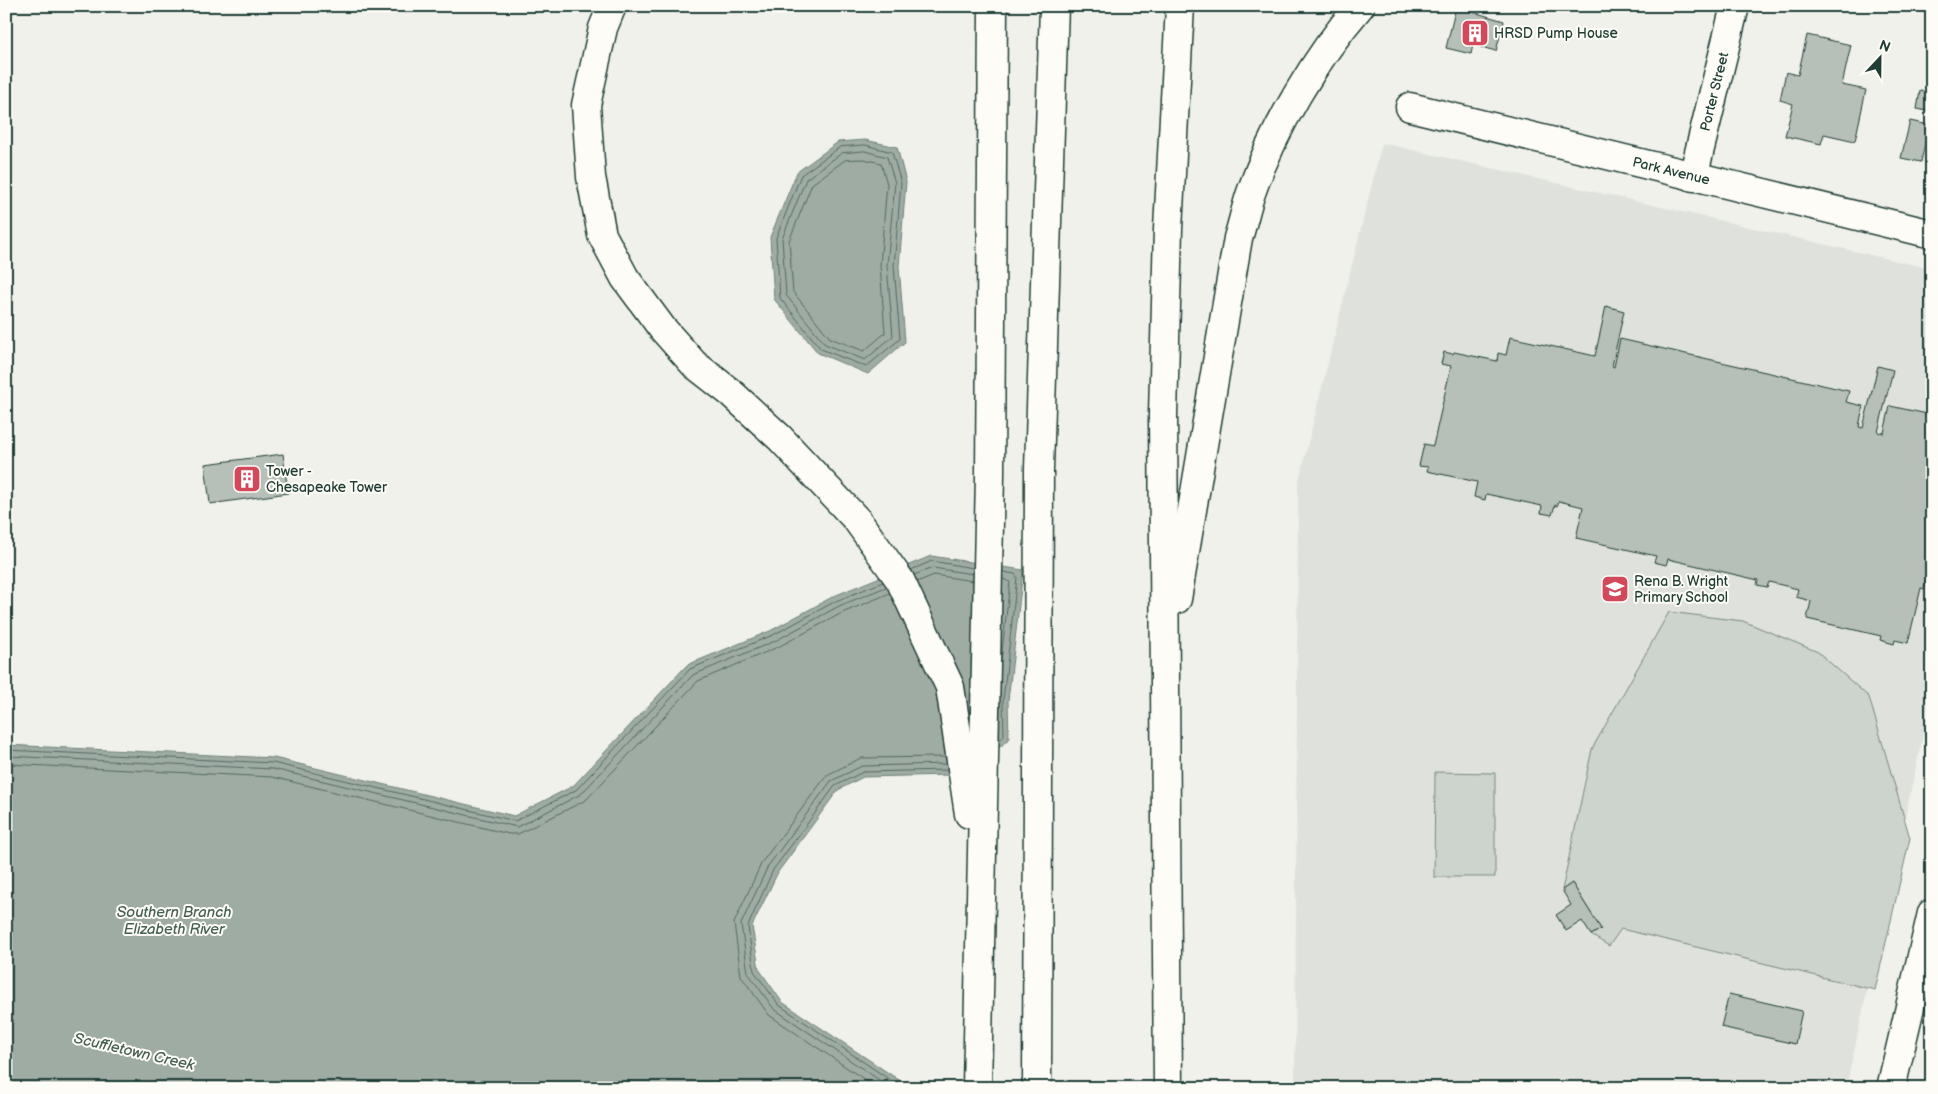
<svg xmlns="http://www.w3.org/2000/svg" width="1938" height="1094" font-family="'Balsamiq Sans',sans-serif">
  <rect width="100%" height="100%" fill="#f0f1eb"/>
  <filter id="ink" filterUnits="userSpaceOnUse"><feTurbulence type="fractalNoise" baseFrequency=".02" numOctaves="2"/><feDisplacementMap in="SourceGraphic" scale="10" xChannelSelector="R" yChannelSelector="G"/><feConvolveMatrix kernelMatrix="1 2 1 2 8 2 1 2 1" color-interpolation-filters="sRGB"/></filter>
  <g filter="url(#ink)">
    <!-- built -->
    <path fill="#dfe2dc" d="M1382,143l550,126v425l-86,394h-551l3,-604z"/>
    <!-- green -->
    <g fill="#cdd3cd" stroke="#768880">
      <path d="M1669,612l74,9 75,31 51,45 41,141 -35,152 -254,-61 -12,17 -18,-11 10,-6 -29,-46 -10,7 30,-141z"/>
      <path d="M1435,772l60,1v104h-61z"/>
    </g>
    <!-- water -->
    <g fill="#9faca4" stroke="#6c8077">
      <path d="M865,140l32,7 9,35 -7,84 6,76 -37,32 -50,-21 -44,-54 -4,-62 27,-65 41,-30z"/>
      <path d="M931,556l92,14 -15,131 1,38 -26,23 -32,13 -88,2 -25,13 -60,82 -26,54 7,43 23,33 129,86h-905v-343l268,13 240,58 59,-30 114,-121 83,-34 64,-35z"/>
    </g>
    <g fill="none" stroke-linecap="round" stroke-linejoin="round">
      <!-- shore -->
      <g stroke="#526961" stroke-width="1">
        <path d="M865,145l27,7 9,31 -7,83 6,73 -34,28 -45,-18 -41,-51 -4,-60 25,-63 39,-28z"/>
        <path d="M865,151l22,6 8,26 -8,82 6,71 -28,24 -40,-16 -39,-49 -4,-56 24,-60 36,-26z"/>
        <path d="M864,159l17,4 6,21 -7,81 5,68 -21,18 -34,-13 -37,-46 -4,-51 23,-57 33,-24z"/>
        <path d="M911,570l21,-9 41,7"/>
        <path d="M914,575l19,-7 40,6"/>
        <path d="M917,582l17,-7 39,6"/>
        <path d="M1001,661l9,-79 -7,-3"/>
        <path d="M999,741l5,-6 -1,-35 14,-123 -2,-3 -12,-2"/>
        <path d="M6,750l267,13 242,58 61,-31 114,-121 83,-34 63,-34 47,-19"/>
        <path d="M6,756l267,13 244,58 64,-33 112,-119 82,-34 64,-35 47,-19"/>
        <path d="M6,764l266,13 237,57h9l68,-34 112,-119 80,-34 64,-34 48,-20"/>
        <path d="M877,1088l-108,-73 -28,-39 -7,-53 28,-61 65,-87 34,-17 84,-1"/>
        <path d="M891,1088l-117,-79 -26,-36 -7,-49 27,-58 63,-85 31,-15 84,-2"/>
        <path d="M902,1088l-123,-83 -25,-34 -6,-45 25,-56 62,-84 28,-14 84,-2"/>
      </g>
    </g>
    <!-- building -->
    <g fill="#b6bfb8" stroke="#1f3d34">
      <path d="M1456,7l48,14 -8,30 -23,-6 -2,9 -25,-6z"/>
      <path d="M1807,35l44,10 -9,40 24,5 -11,51 -31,-7 -3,10 -36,-8 8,-32 -13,-4 6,-28 12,3z"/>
      <path d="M1920,91l12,2v19l-15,-3z"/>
      <path d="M1910,121l19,4 -8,37 -20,-4z"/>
      <path d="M1606,306l18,5 -12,55 2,1 6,-28 229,52 -3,11 17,4 -4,21 4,1 15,-62 15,4 -15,62 6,1 6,-27 42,9v139l-8,35 -3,-1 -13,55 -13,-3 -1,4 -14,-4 1,-4 -74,-17 4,-18 -15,-4 2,-8 -29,-7 -2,5 -10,-2 1,-5 -90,-21 -2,6 -12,-3 2,-6 -80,-18 7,-31 -24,-6 -2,5 -2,-1 -3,10 -11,-2 1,-7 -56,-12 -1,6 -11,-3 3,-15 -50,-11 1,-4 -9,-1 5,-22 9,2 18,-80 -10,-2 3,-12 9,2 1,-2 43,9 1,-8 8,2 4,-18 85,19z"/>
      <path d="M283,454l5,39 -78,11 -5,-40z"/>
      <path d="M1572,883l29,46 -10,6 -9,-14 -16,10 -10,-16 15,-10 -9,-15z"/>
      <path d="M1729,994l73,17 -7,33 -74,-17z"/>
    </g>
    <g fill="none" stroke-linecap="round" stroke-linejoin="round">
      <defs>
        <g id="minor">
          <path id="s1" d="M1410,107l522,127"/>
          <path id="s2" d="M1693,177l42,-171"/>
          <path d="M1891,1088l41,-175"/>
        </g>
        <g id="highway">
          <path d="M612,6l-9,22 -17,77 5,72 11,58 23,43 37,50 32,36 37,29 49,45 77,82 43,60 50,107 19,127"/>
          <path d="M1177,599l61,-361c5,-15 8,-32 14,-48 22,-62 64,-133 108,-184"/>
          <path d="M977,1088l13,-613 3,-469"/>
          <path d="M1037,1088l2,-619 15,-463"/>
          <path d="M1168,1088l-5,-673 5,-186 12,-223"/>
        </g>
      </defs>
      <!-- minor casing -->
      <use href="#minor" stroke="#1f3d34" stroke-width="31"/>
      <!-- highway casing -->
      <use href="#highway" stroke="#1f3d34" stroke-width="31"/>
      <!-- minor -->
      <use href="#minor" stroke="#fdfcf7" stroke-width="28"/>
      <!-- highway -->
      <use href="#highway" stroke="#fdfcf7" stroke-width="28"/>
    </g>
  </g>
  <!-- icons -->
  <defs>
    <symbol id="building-square" viewBox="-11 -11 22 22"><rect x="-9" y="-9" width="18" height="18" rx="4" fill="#d1495b" stroke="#fdfcf7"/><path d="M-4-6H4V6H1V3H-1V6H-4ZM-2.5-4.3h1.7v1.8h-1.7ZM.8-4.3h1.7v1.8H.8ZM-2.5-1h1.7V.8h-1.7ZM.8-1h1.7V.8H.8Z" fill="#fff"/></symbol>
    <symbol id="school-square" viewBox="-11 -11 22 22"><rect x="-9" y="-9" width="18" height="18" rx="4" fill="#d1495b" stroke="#fdfcf7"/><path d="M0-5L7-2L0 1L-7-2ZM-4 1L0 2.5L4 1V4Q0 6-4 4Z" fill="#fff"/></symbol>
  </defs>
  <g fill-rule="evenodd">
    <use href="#building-square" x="1459" y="17" width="32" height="32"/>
    <use href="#building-square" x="231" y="463" width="32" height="32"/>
    <use href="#school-square" x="1599" y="573" width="32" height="32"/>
  </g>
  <g text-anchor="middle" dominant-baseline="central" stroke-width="4" stroke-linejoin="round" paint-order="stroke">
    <!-- poi labels -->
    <g font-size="14" fill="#1f3d34" stroke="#fdfcf7" text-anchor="start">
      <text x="1494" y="33">HRSD Pump House</text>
      <text x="266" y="471">Tower -<tspan x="266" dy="16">Chesapeake Tower</tspan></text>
      <text x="1634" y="581">Rena B. Wright<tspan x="1634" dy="16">Primary School</tspan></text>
    </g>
    <!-- street labels -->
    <g font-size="14" fill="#1f3d34" stroke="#fdfcf7">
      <text stroke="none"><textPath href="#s2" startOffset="88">Porter Street</textPath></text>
      <text stroke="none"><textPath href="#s1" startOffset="269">Park Avenue</textPath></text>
    </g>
    <!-- water labels -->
    <g font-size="15" font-style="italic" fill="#455e56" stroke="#fdfcf7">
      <text x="174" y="912">Southern Branch<tspan x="174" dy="17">Elizabeth River</tspan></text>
      <text transform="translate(134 1052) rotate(13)">Scuffletown Creek</text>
    </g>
  </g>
  <!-- margin -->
  <rect width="1938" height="1094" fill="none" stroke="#fdfcf7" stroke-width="25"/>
  <rect x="12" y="12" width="1913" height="1069" fill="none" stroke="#1f3d34" stroke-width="2" filter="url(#ink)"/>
  <!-- north arrow -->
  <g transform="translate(1880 58) rotate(22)" stroke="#fdfcf7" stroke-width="4" paint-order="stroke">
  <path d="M0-4L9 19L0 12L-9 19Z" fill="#1f3d34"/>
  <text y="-8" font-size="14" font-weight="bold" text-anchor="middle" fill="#1f3d34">N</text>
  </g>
</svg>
